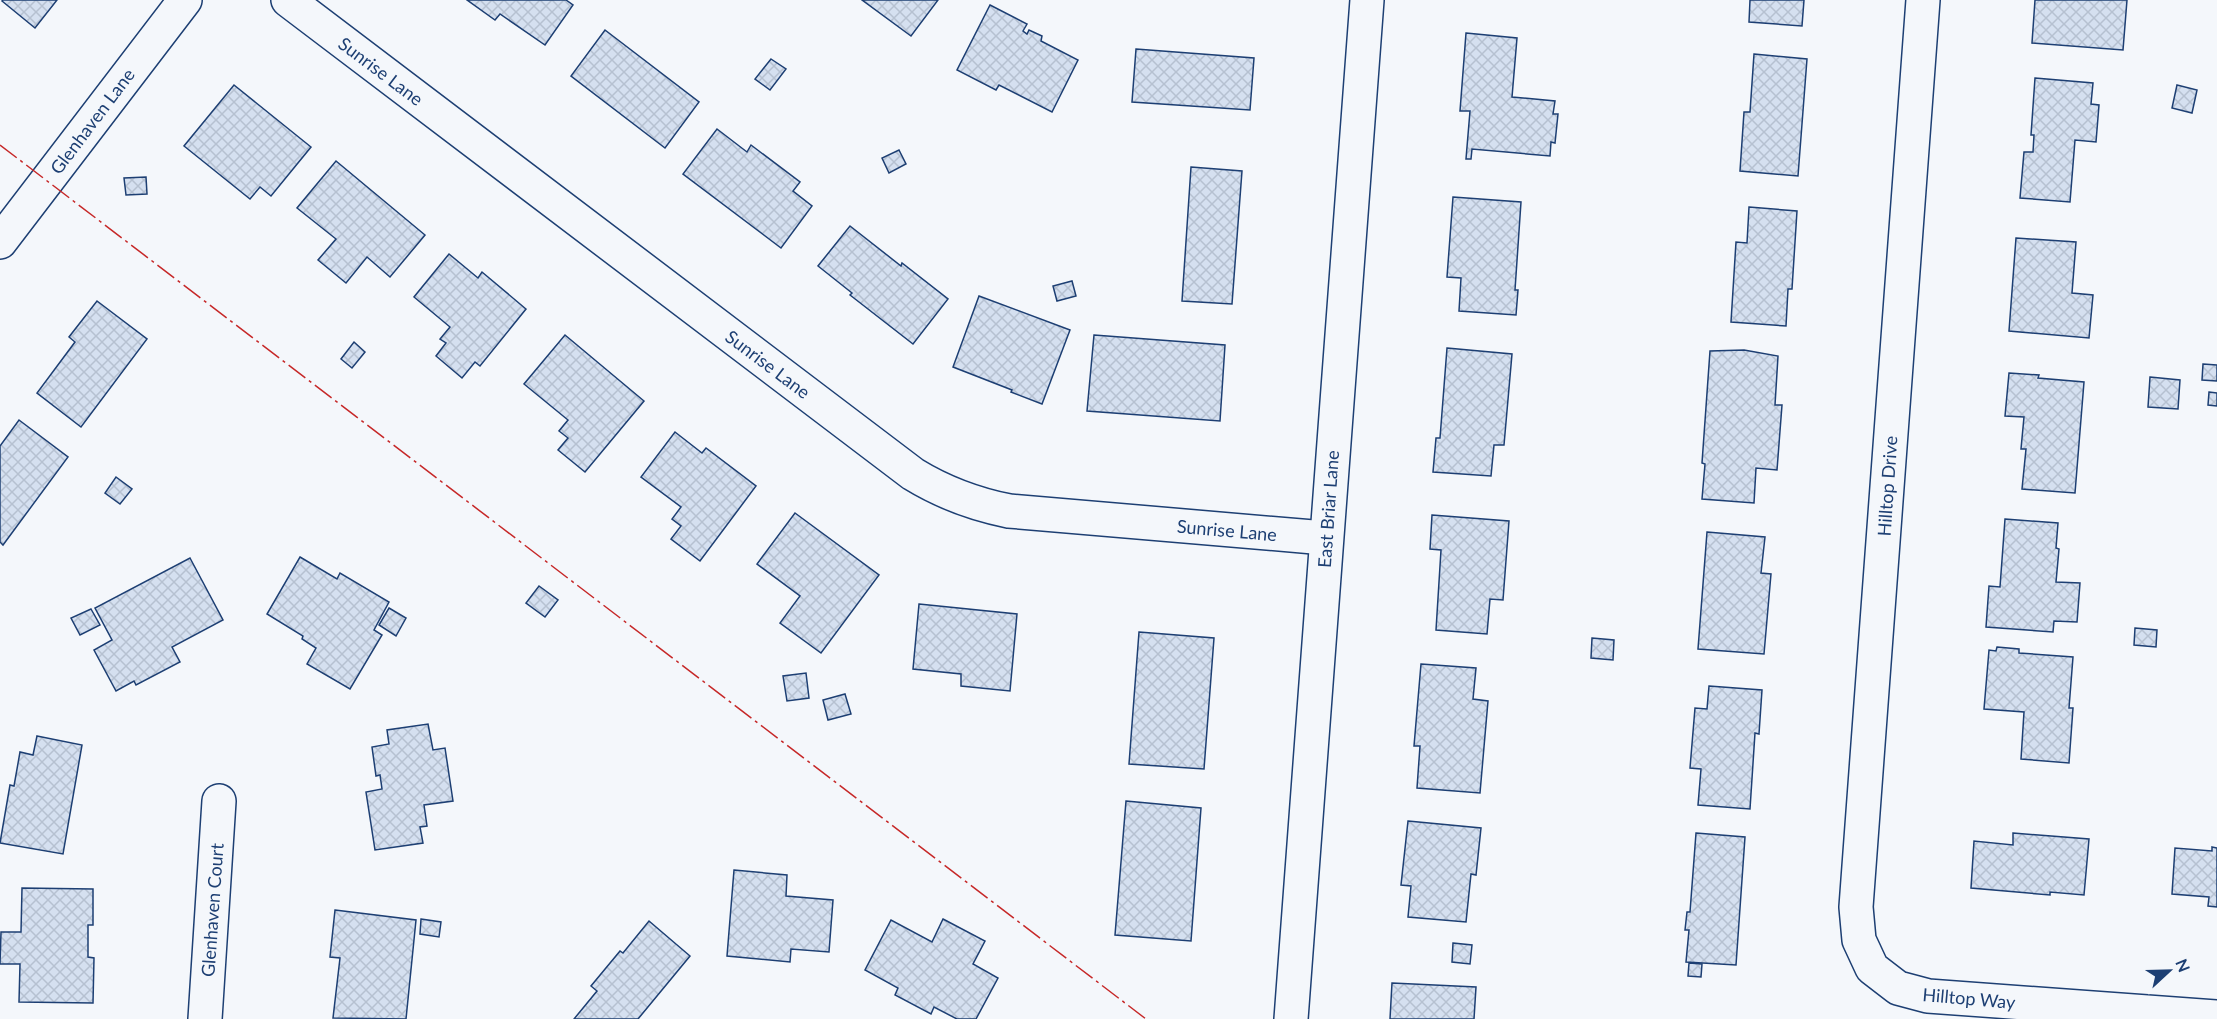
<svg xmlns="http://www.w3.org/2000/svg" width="2217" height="1019" font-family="Lato,sans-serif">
  <defs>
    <pattern id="building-cross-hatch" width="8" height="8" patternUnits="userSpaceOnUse" patternTransform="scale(1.5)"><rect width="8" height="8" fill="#d5e0f0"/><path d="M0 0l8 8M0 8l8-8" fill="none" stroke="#b6c1d1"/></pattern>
  </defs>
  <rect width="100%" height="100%" fill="#f4f7fb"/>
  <!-- building -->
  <g fill="url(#building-cross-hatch)" stroke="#1d3f73" stroke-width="1.5">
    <path d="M3,0h54l-22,28 -33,-27z"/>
    <path d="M467,0h99l7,5 -28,40 -45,-31 -5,6z"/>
    <path d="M862,0h76l-27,36z"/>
    <path d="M1750,0h54l-2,26 -53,-4z"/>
    <path d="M2035,0h92l-4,50 -91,-7z"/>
    <path d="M990,5l37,19 -4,7 4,3 2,-4 13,6 -1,5 37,19 -26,52 -53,-27 -3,5 -39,-20z"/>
    <path d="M605,30l94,72 -34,46 -94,-72z"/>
    <path d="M1466,33l51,5 -5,59 43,4 -2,13h5l-3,29 -4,-1 -1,14 -78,-7 -1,10h-5l4,-48h-10z"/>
    <path d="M1136,49l118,9 -4,52 -118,-8z"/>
    <path d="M1754,54l53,5 -9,117 -58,-5 4,-59h6z"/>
    <path d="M771,59l15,10 -16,21 -15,-11z"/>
    <path d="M2035,78l58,5 -2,21 8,1 -3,37 -21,-2 -5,62 -50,-4 4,-46h9l1,-17h-3z"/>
    <path d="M234,85l77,62 -40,49 -11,-9 -10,12 -66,-53z"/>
    <path d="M2177,85l20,5 -5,23 -20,-5z"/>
    <path d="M717,129l30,23 4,-7 49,37 -7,9 19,15 -31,42 -98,-74z"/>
    <path d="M899,150l7,14 -17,9 -7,-15z"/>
    <path d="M336,161l89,74 -35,42 -23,-20 -21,26 -28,-23 18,-21 -39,-31z"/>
    <path d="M1191,167l51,4 -10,133 -50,-3z"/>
    <path d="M146,177l1,17 -21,1 -2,-17z"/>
    <path d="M1453,197l68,5 -6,88h3l-2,25 -57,-4 2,-33 -14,-1z"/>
    <path d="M1749,207l48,4 -5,78h-4l-2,37 -55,-4 5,-80 11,1z"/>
    <path d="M850,226l51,40 1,-3 46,36 -35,45 -63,-49 2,-2 -34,-27z"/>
    <path d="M2016,238l60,4 -4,51 21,2 -4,43 -80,-7z"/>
    <path d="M449,254l29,24 4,-6 44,37 -46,57 -5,-4 -13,16 -26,-22 10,-13 -6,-4 10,-12 -36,-30z"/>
    <path d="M1072,281l4,15 -19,5 -4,-15z"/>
    <path d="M979,296l91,34 -28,74 -31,-12 1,-2 -59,-23z"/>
    <path d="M97,301l50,38 -66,88 -44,-34 38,-51 -6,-5z"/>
    <path d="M565,335l79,66 -59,71 -27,-22 10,-12 -9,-7 9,-11 -44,-36z"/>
    <path d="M1094,335l131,10 -5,76 -133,-10z"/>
    <path d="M354,342l11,10 -13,16 -11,-9z"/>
    <path d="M1447,348l65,6 -8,91h-10l-3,31 -58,-4 3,-34h4z"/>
    <path d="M1744,350l34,6 -3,49h7l-5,65 -21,-2 -2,35 -52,-4 3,-35 -3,-1 8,-112z"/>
    <path d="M2203,364l14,1v16l-15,-1z"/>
    <path d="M2009,373l30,2 -1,3 46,4 -9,111 -53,-4 4,-40h-5l3,-32 -19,-1z"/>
    <path d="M2150,377l30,3 -2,29 -30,-2z"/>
    <path d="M2209,392l8,1v13l-9,-1z"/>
    <path d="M19,420l49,37 -65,88 -3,-3v-96z"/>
    <path d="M675,432l27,21 4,-5 50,38 -56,75 -29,-22 10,-13 -9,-7 9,-12 -40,-30z"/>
    <path d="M116,477l16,12 -12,15 -15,-11z"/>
    <path d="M795,513l84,62 -58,78 -41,-30 20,-27 -43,-32z"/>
    <path d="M1432,515l77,6 -6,79 -13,-1 -3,35 -51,-4 5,-80 -11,-1z"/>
    <path d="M2005,519l53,4 -2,25 3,1 -3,33 24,1 -3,39 -23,-1 -1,11 -67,-5 3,-41 11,1z"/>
    <path d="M1707,532l58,5 -4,36 10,1 -7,80 -66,-5z"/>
    <path d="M300,557l37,22 3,-6 49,29 -15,28 8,5 -32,54 -43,-25 9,-16 -14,-9 1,-3 -36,-22z"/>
    <path d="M190,558l33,62 -51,27 8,15 -44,23 -2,-4 -18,10 -22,-41 18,-10 -17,-32z"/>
    <path d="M539,586l19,14 -13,17 -19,-14z"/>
    <path d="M919,604l98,10 -7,77 -49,-5v-12l-48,-5z"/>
    <path d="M389,608l17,10 -10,18 -17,-11z"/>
    <path d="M91,609l9,16 -20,10 -9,-17z"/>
    <path d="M2135,628l22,2 -1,17 -22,-2z"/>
    <path d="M1139,632l75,6 -10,131 -75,-5z"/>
    <path d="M1592,638l22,2 -1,20 -22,-2z"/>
    <path d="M1997,647l22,2v4l54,4 -4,51h4l-4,55 -48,-4 3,-47 -40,-3 5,-59 7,1z"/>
    <path d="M1421,664l55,4 -3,31 15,2 -8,92 -63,-5 3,-42h-6z"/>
    <path d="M806,673l3,25 -22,3 -4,-25z"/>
    <path d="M1709,686l53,4 -3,44 -4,-1 -5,76 -52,-4 3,-36 -11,-1 5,-60 12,1z"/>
    <path d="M845,694l6,20 -23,6 -5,-20z"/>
    <path d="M428,724l5,26 12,-2 8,53 -29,4 3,21 -7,1 3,16 -48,7 -9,-58 16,-3 -2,-14 -4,1 -4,-29 17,-3 -2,-14z"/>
    <path d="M37,736l45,9 -19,109 -63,-11 10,-58 4,1 6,-34 13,3z"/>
    <path d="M1126,801l75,7 -10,133 -76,-6z"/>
    <path d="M1408,821l73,7 -5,47 -5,-1 -5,48 -58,-5 3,-31 -10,-1z"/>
    <path d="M1696,833l49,4 -9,128 -50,-3 3,-32h-4l2,-18h3z"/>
    <path d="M2013,833l76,6 -5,56 -34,-3v3l-79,-7 3,-47 39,4z"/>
    <path d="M2212,847l5,1v59l-9,-1 1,-9 -37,-3 3,-46 37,3z"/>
    <path d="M734,870l53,5 -1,21 47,4 -4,52 -38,-3 -1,13 -63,-6z"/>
    <path d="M22,888l71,1v36h-5v32l6,1 -1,45 -74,-1 1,-38h-20l1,-32h20z"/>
    <path d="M335,910l81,10 -10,99 -73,-1 7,-60 -10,-1z"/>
    <path d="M421,919l20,3 -2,15 -19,-3z"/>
    <path d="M943,919l42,22 -12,23 25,14 -22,41h-19l-23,-12 -3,7 -36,-19 3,-7 -33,-18 26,-50 41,22z"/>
    <path d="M649,921l41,35 -52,63h-64l23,-28 -6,-5 29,-35 3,2z"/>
    <path d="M1453,943l19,2 -2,19 -18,-2z"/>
    <path d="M1689,963l13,1 -1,13 -13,-1z"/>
    <path d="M1392,983l84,4 -2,32h-84z"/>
  </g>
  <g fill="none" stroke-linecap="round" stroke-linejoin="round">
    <defs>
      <g id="minor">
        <path d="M288,0l625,474c31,19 61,30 96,37l316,27"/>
        <path d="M1923,0l-67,907 3,33 13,28 26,20 30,8 289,21"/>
        <path d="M0,242l185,-242"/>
        <path d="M205,1019l14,-218"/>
        <path d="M1291,1019l76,-1019"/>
      </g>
    </defs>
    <!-- minor casing -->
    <use href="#minor" stroke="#1d3f73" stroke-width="36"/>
    <!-- minor -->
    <use href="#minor" stroke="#f4f7fb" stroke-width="33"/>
    <!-- power -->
    <path stroke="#c62828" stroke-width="1.5" stroke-dasharray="21 4.5 3 4.5" stroke-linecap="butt" d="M0,145l1146,874"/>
  </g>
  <g text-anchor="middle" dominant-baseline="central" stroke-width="4.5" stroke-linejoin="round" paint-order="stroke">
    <!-- street labels -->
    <g font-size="18" fill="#1d3f73" stroke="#f4f7fb">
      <text transform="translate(381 71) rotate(37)">Sunrise Lane</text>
      <text transform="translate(92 121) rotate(-53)">Glenhaven Lane</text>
      <text transform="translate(768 364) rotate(37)">Sunrise Lane</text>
      <text transform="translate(1887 486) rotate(-86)">Hilltop Drive</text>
      <text transform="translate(1328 509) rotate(-86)">East Briar Lane</text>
      <text transform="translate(1227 530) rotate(5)">Sunrise Lane</text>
      <text transform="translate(212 910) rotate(-86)">Glenhaven Court</text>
      <text transform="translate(1969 998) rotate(5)">Hilltop Way</text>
    </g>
  </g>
  <!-- north arrow -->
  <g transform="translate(2169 971) rotate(68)" stroke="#f4f7fb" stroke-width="4.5" paint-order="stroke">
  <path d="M0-4.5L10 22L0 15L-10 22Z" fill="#1d3f73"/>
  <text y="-9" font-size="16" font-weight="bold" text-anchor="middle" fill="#1d3f73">N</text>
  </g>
</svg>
